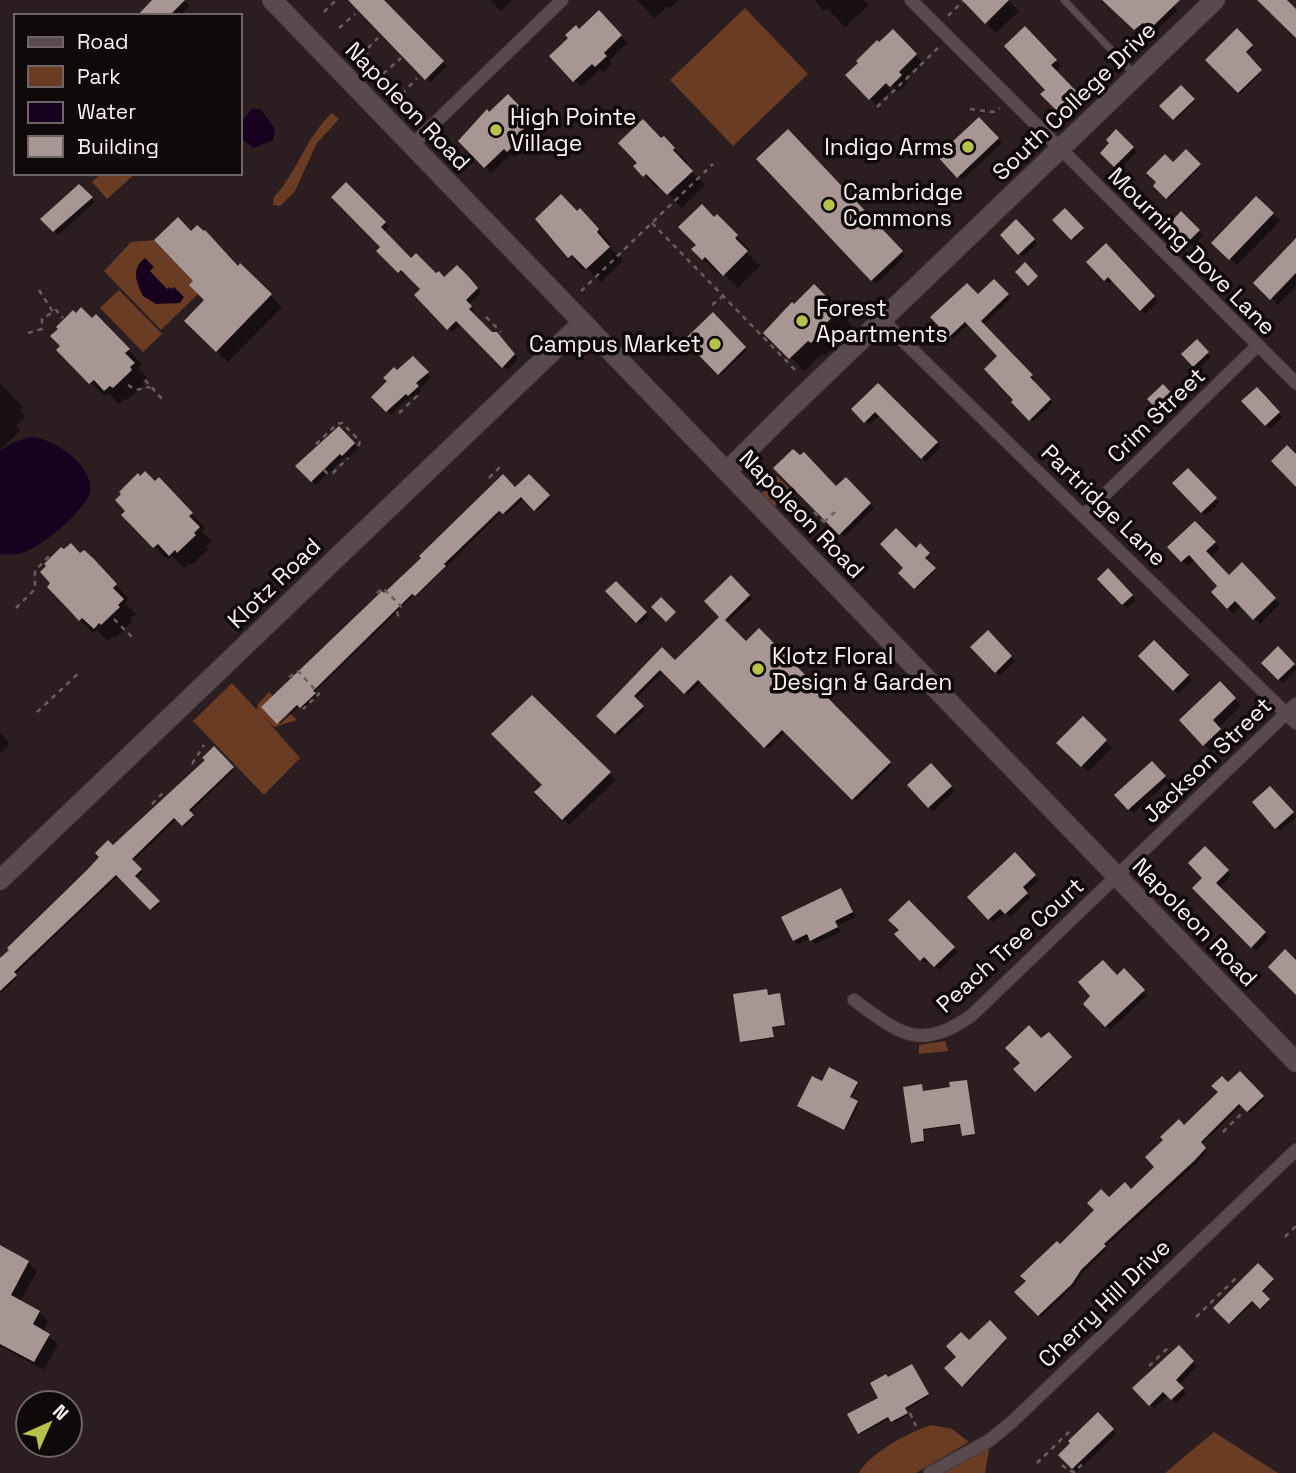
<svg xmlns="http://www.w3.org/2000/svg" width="1296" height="1473" font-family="'Space Grotesk',sans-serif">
  <rect width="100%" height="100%" fill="#2b1d20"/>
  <!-- green -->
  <g fill="#6a3c23">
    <path d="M745,8l63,66 -75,72 -63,-66z"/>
    <path d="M332,113l7,6 -22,24 -22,48 -15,15 -7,-1 1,-8c25,-27 31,-59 58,-84z"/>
    <path d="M102,173h34l-29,26 -15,-17z"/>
    <path d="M154,240l39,41 5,13 -37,36 -57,-59 27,-29z"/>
    <path d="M119,290l43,44 -19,18 -43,-44z"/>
    <path d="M777,476l15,15 -18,16 -13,-13z"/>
    <path d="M232,683l25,27 1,-6 11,-12 4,4 -12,11 28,5 8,8 -23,7 -12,-12 38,43 -36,37 -71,-74z"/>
    <path d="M945,1041l3,10 -29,3v-9z"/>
    <path d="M932,1425l20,4 17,13 -53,31h-57c9,-19 53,-43 73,-48z"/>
    <path d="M1214,1432l64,41h-113z"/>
    <path d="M986,1448l3,1 -4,24h-43z"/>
  </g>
  <!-- water -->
  <g fill="#18001f">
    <path d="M253,108l8,2 14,19 -2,11 -19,8 -12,-9v-18z"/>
    <path d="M145,258l9,9 -4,4 17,18 2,-2 3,2 2,-2 10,10 -4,6 -24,1 -13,-8c-7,-14 -12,-28 2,-38z"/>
    <path d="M30,437c22,0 64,28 60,54 -3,18 -46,53 -63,60 -8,4 -18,4 -27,3v-103l12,-8z"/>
  </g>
  <!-- shadow -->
  <g fill="#0007">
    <path d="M155,0h29l6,6 -10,10h-40z"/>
    <path d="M348,0h35l64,66 -17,17z"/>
    <path d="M490,0h22l-11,11z"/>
    <path d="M637,0h42l-9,8 -2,-2 -14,12z"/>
    <path d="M814,0h50l5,5 -24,22 -18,-19 -3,3z"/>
    <path d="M964,0h44l11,11 -23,22z"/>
    <path d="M1106,0h63l9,10 -24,22 -6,-7 -8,8z"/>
    <path d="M599,13l28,30 -18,18 3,3 -9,8 -3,-3 -19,18 -30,-31z"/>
    <path d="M1025,28l36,38 -6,6 28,28 -10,10 3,4 -7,7 -26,-27 5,-4z"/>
    <path d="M1237,31l16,17 -7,7 16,17 -22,22 -33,-34z"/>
    <path d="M893,32l29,30 -18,17 3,4 -9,9 -17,-17 -2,3 12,12 -15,15 -28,-30z"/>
    <path d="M1181,87l14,14 -19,19 -14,-14z"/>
    <path d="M508,96l30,31 -18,18 3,4 -8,8 -4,-3 -20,19 -31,-32z"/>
    <path d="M979,119l23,24 -40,37 -22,-24z"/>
    <path d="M788,131l117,125 -29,28 -118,-125z"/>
    <path d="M1116,132l21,20 -18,18 -17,-17 9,-10z"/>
    <path d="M664,138l23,24 -2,3 20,20 -23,23 -21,-22 -3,3 -22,-23z"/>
    <path d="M1186,151l15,15 -32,33 -14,-13z"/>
    <path d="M346,184l43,43 -6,5 28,28 33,20 28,2 9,11 -13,12 6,6 -3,3 21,20 9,4 17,21 -11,11 -46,-46 -9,8 -29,-43 -17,-17 -3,3 -24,-24 4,-4z"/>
    <path d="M79,186l16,16 -37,33 -15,-16z"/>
    <path d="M1257,199l23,22 -43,44 -23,-22z"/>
    <path d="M1065,210l19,20 -10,10 -19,-20z"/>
    <path d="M577,213l16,11 18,20 -2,2 14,15 -22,21 -15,-15 -3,3 -45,-51z"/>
    <path d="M1181,214l22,21 -10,10 -22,-21z"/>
    <path d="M717,216l33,34 -3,3 13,13 -22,22 -18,-18 -3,3 -23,-24z"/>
    <path d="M1016,222l21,22 -14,13 -21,-22z"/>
    <path d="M191,233l47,35 2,-2 42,41 -54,55 -42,-41 21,-21 -12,-19z"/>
    <path d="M1296,241v45l-18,19 -23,-22z"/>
    <path d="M1106,246l52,55 -13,13 -32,-34 -4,4 -20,-22z"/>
    <path d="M994,281l17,17 -28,27 51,53 -2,3 21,22 -20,19 -19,-20 2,-2 -16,-44 -32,-32 -15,15 -20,-22 45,-21z"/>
    <path d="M814,287l38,38 -19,19 2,2 -10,9 -2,-2 -19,18 -38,-38z"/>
    <path d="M713,315l34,35 -26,25 -35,-35z"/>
    <path d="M96,316l46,48 -4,4 9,9 -5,5 2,3 -17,15 -2,-2 -6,6 -11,-11 -4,3 -46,-46z"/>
    <path d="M1197,342l14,15 -13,12 -14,-15z"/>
    <path d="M413,358l18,19 -12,12 2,2 -8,8 -2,-3 -20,18 -17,-17z"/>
    <path d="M0,383l20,21 3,4 -3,2 6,6 -10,10 4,5 -20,19z"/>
    <path d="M878,385l63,62 -15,15 -46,-47 -11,10 -16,-16z"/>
    <path d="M1163,387l17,18 -13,13 -18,-18z"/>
    <path d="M1257,389l26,28 -13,12 -26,-27z"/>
    <path d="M339,429l19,19 -11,11 -2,-2 -29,28 -18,-19z"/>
    <path d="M800,458l36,30 10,-9 28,29 -30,29 -68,-69z"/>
    <path d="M1188,470l31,33 -13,13 -32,-33z"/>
    <path d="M529,476l22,22 -14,13 -13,-13 -18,17 -4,-4 -85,85 -2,-2 -101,99 2,3 -13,13 -3,-3 -20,18 -16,-17 120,-112z"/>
    <path d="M172,493l33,35 -4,3 11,10 -6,6 2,2 -16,16 -3,-2 -5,5 -12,-12 -4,4 -45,-45z"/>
    <path d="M1195,523l25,25 -9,9 18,20 13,-12 38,39 -20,20 -18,-19 -9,9 -20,-22 7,-6 -25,-26 -7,6 -19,-19z"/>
    <path d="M921,547l9,9 -5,4 11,10 -19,19 -16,-16 15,-23z"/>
    <path d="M1108,571l28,29 -9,8 -28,-29z"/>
    <path d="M107,575l22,24 -4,4 11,11 -6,5 2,3 -16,16 -2,-2 -6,5 -11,-11 -4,3 -13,-13z"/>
    <path d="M731,578l21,21 -26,24 20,20 13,-12 133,134 -36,36 -70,-70 -18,18 -66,-68 -14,14 -24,-24 -29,28 10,11 -27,26 -19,-20 63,-66 13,13 46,-46z"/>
    <path d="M616,584l33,33 -8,8 -33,-33z"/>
    <path d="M987,633l28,28 -15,15 -27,-29z"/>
    <path d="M1154,642l38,38 -14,14 -37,-38z"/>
    <path d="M1278,648l18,19v3l-13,13 -20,-20z"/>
    <path d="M1220,684l21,22 -23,22 8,8 -15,15 -30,-31z"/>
    <path d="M532,697l84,83 -47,45 -32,-33 7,-7z"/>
    <path d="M1083,719l29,29 -24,24 -29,-29z"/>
    <path d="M0,732l10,12 -10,10z"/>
    <path d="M214,749l20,21 -45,43 5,4 -9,10 -8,-8 -44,42 10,11 -8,7 25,25 -7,6 -35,-34 -104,99 3,3 -17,16v-33l113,-113 94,-88z"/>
    <path d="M1152,763l17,18 -36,32 -16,-18z"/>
    <path d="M931,765l24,26 -22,20 -24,-25z"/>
    <path d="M1270,788l26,29 -16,14 -26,-29z"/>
    <path d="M1205,849l26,26 -12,13 50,49 -13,14 -62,-63 11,-10z"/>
    <path d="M1015,855l24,25 -13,12 4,6 -20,19 -5,-5 -12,11 -24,-26z"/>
    <path d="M841,890l15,27 -18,8 2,7 -25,12 -4,-6 -13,6 -4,-4z"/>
    <path d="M909,902l49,50 -19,18 -10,-10 -4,3 -28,-28 4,-5z"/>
    <path d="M1124,971l23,24 -37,35 -25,-26z"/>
    <path d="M779,995l7,31 -13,2 1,10 -31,5 -1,-2 26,-44z"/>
    <path d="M1049,1034l23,25 -34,33 -22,-23z"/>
    <path d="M1240,1073l25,26 -15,14 -8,-8 -41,40 6,6 -10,12 -92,84 2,2 -24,23 -9,14 -33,31 -24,-25 43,-46 49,-46 22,-9 26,-24 27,-40z"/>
    <path d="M966,1081l9,54 -10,2 -3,-12 -39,5 2,12 -11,2 8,-58 2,6 28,-3z"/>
    <path d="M823,1083l35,2 -7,14 8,5 -13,26 -45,-23z"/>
    <path d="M0,1247l28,15 9,9 -17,31 19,10 9,9 -5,11 15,12 -14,26 -44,-24z"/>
    <path d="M1258,1265l16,16 -12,12 8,8 -8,8 -7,-8 -24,23 -16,-16z"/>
    <path d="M990,1322l17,18 -43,47 -17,-19z"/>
    <path d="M1179,1347l18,19 -18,19 7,8 -10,10 -8,-8 -14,13 -20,-20z"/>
    <path d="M913,1367l16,29 -23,14 2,5 -14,8 -3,-5 -30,16 -1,-1 28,-54z"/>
    <path d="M1098,1414l18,20 -39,38 -16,-17z"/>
  </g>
  <!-- building -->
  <g fill="#a89694">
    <path d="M152,0h33l-16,16h-32z"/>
    <path d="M348,0h36l60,61 -19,19z"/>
    <path d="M962,0h47l-24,24z"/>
    <path d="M1102,0h78l-31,30 -6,-7 -9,7z"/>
    <path d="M1257,0h30l9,9v29z"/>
    <path d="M599,10l23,25 -18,18 3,3 -12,11 -3,-3 -19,18 -24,-26 19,-18 -3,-3 11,-10 3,4z"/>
    <path d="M1025,26l32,34 -6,5 28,29 -10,10 3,4 -9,9 -23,-23 5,-4 -41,-44z"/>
    <path d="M1237,28l16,17 -7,7 16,18 -24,23 -33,-33z"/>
    <path d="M893,29l24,25 -18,18 3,3 -12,12 -4,-4 -17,17 -24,-25 13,-12 -2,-2 21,-21 2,2z"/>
    <path d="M1181,85l14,14 -22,21 -14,-14z"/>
    <path d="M508,94l25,26 -19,18 4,3 -11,11 -3,-3 -20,19 -26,-27 29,-32 2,3z"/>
    <path d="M979,117l20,21 -42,40 -20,-22z"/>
    <path d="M643,119l18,19 3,-2 11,12 -2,2 20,21 -26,24 -21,-21 -3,3 -10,-11 4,-3 -19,-20z"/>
    <path d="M788,129l115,122 -32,30 -115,-122z"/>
    <path d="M1116,129l18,18 -20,20 -14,-14 9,-10 -3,-3z"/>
    <path d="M1186,149l15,15 -35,35 -13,-13 3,-4 -10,-9 19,-19 8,8z"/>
    <path d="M346,182l40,40 -5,5 30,31 5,-5 20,20 3,-2 5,6 13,-12 11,11 10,12 -12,12 6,6 -3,3 23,23h5l18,22 -13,14 -46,-47 -9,9 -33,-35 6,-6 -19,-19 -3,3 -22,-22 4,-4 -49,-50z"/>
    <path d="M79,184l14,13 -40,35 -13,-13z"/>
    <path d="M561,194l16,17 3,-3 19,21 -2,3 13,15 -24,22 -14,-14 -4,3 -33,-39z"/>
    <path d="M1256,196l18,17 -45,47 -18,-17z"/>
    <path d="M702,204l12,13 3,-3 21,21 -3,3 13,13 -25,25 -18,-19 -3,3 -11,-11 5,-4 -18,-18z"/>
    <path d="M1065,208l19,20 -13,12 -19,-20z"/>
    <path d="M1181,211l19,19 -12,12 -19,-18z"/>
    <path d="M178,217l13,14 6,-6 7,6 1,-1 33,36 2,-3 32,31 -56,58 -32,-31 20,-21 -15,-15 4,-4 -39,-41z"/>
    <path d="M1016,219l19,20 -17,16 -18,-20z"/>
    <path d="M1296,238v35l-26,27 -17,-17z"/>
    <path d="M1106,243l49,53 -15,15 -32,-34 -4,4 -18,-19z"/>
    <path d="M1025,262l13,14 -10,10 -13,-14z"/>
    <path d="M994,279l15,15 -28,27 52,54 -3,2 21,22 -22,22 -18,-19 2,-2 -29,-31 13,-13 -32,-34 -16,15 -19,-20 37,-34 11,11z"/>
    <path d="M814,284l26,26 -20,19 3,2 -12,12 -3,-2 -19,18 -26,-26 29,-31 2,2z"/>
    <path d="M81,307l11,11 4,-4 34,35 -5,4 10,10 -5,4 2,3 -19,18 -3,-2 -6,5 -10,-11 -5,4 -33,-34 4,-4 -10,-10 8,-7 -2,-2 17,-17 3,3z"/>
    <path d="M713,312l33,35 -28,28 -34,-35z"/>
    <path d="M1197,339l12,13 -16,15 -12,-13z"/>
    <path d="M413,356l16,16 -13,11 3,3 -11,10 -2,-2 -20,18 -15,-15 16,-16 -4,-3 11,-11 3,3z"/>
    <path d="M878,383l60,59 -17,17 -46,-47 -11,11 -13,-14z"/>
    <path d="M1163,384l15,16 -16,15 -15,-16z"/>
    <path d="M1257,387l23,25 -15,14 -24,-25z"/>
    <path d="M339,426l16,17 -13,13 -2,-2 -29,28 -16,-16z"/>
    <path d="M1287,445l9,9v33l-25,-26z"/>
    <path d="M793,449l7,6 4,-3 32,34 10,-9 25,26 -32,32 -66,-67z"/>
    <path d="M1188,468l29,30 -16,15 -29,-30z"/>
    <path d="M145,471l10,10 4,-4 34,36 -4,3 11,11 -6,6 2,2 -19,18 -2,-3 -6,6 -11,-12 -5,4 -23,-24 -9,-9 4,-4 -10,-11 6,-6 -2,-2 19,-19 2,3z"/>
    <path d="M503,474l12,13 14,-13 21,21 -16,16 -13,-14 -18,17 -4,-3 -55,53 2,2 -31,30 -3,-2 -99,97 3,2 -16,15 -3,-3 -20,19 -16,-17 121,-116 2,2 37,-35 -2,-2z"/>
    <path d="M1195,521l21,21 -10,9 23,24 13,-13 34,36 -23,22 -18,-19 -8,8 -16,-17 6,-6 -28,-31 -8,7 -14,-15z"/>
    <path d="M896,528l20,20 4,-5 10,10 -5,5 11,10 -22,21 -16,-16 5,-5 -23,-24z"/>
    <path d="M71,543l9,10 4,-3 10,9 23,25 -4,4 11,11 -6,6 2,2 -19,18 -2,-2 -5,6 -12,-11 -3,3 -9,-10 -23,-24 3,-4 -10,-11 6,-6 -2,-2 17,-17 3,2z"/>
    <path d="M1108,568l25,27 -11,10 -25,-26z"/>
    <path d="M731,575l19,20 -25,25 21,21 13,-13 132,134 -39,38 -70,-70 -18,18 -66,-68 -14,14 -24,-24 -26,26 10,10 -29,28 -19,-18 66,-69 13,13 44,-43 -15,-16z"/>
    <path d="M616,581l31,31 -11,11 -31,-32z"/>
    <path d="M661,597l15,15 -10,10 -15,-15z"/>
    <path d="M988,630l24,26 -17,17 -25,-26z"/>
    <path d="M1154,640l35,35 -16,16 -35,-35z"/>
    <path d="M1278,646l17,18 -17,16 -17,-17z"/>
    <path d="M1220,681l16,17 -23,22 8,9 -18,17 -24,-26z"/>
    <path d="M532,695l79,77 -49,48 -28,-28 8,-7 -51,-51z"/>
    <path d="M1083,716l24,24 -26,27 -25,-24z"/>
    <path d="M214,746l20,21 -45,43 5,5 -12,11 -8,-8 -42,41 10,10 -7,7 25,25 -10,9 -34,-35 -102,97 3,3 -17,16v-33l9,-8 -2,-2 80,-78 12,-13 -4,-4 13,-13 5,5 15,-14 77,-71 -3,-2z"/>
    <path d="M1152,761l14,15 -38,34 -14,-15z"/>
    <path d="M931,763l21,23 -24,22 -21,-23z"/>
    <path d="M1270,786l24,26 -19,17 -23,-27z"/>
    <path d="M1205,846l24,24 -13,13 50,49 -15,16 -59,-60 10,-10 -14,-15z"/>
    <path d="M1015,852l21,23 -13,12 5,6 -23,21 -5,-5 -12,11 -21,-23z"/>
    <path d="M841,888l12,24 -18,9 3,6 -28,14 -3,-7 -14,7 -12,-24z"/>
    <path d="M909,900l46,47 -21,20 -10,-10 -4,4 -26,-27 5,-4 -11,-10z"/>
    <path d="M1285,949l11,11v35l-28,-28z"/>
    <path d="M1103,960l14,15 7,-7 21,22 -40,37 -22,-23 7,-8 -12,-14z"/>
    <path d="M767,989l1,6 12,-2 5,32 -13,2 2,10 -34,5 -7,-48z"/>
    <path d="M1029,1025l12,13 8,-6 23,25 -37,35 -22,-23 7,-6 -15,-15z"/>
    <path d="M829,1067l29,15 -8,15 8,4 -14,29 -47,-24 15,-30 10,5z"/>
    <path d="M1240,1071l24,25 -17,16 -8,-8 -38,38 5,6 -11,12 -91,84 2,2 -25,24 -9,14 -34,32 -24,-24 12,-11 -6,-5 37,-35 3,3 34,-34 -7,-7 14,-14 8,8 16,-15 6,7 23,-22 -9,-10 18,-17 -3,-3 19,-18 5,6 34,-33 -7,-6 11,-10 6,6z"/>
    <path d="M967,1080l8,54 -13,2 -2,-12 -37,5 1,12 -13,2 -8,-56 19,-3 1,7 27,-4 -1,-5z"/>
    <path d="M0,1245l29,16 -18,34 29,16 -7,13 17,10 -16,28 -34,-18z"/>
    <path d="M1258,1263l16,16 -12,12 8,8 -10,10 -8,-8 -23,23 -16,-16z"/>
    <path d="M990,1320l17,18 -45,49 -18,-19 12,-11 -10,-11 15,-14 8,8z"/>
    <path d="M1179,1345l15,16 -18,19 8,8 -13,12 -8,-8 -14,14 -17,-18z"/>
    <path d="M912,1364l17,30 -24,14 3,5 -17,9 -3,-5 -30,17 -11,-20 31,-16 -8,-15 16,-9 2,3z"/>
    <path d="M1098,1412l16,17 -42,40 -14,-14 12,-12 -2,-2z"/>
  </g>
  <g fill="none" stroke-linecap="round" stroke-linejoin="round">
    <defs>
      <path id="lane" d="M1064,0l71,75"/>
      <g id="street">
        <path d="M911,0l385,383"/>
        <path d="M412,145l150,-145"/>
        <path d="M883,319l12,14 401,390"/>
        <path d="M1084,515l173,-169"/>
        <path d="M854,1000c46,34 66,52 118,15l324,-311"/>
        <path d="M930,1473l60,-33 23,-19 283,-271"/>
      </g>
      <g id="secondary">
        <path d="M272,0l1024,1062"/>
        <path d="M727,471l61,-61 427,-410"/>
        <path d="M0,880l583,-558"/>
      </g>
    </defs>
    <!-- lane casing -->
    <use href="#lane" stroke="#463a3d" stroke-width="8"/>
    <!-- street casing -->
    <use href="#street" stroke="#463a3d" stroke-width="14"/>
    <!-- secondary casing -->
    <use href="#secondary" stroke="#463a3d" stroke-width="21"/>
    <!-- path -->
    <g stroke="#6b5e61" stroke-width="2.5" stroke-dasharray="5 5" stroke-linecap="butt">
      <path d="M324,12l12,-12"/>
      <path d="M948,16l15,-15"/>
      <path d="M339,28l16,-14"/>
      <path d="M367,58l1,-10 10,-10"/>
      <path d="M383,74l18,-16"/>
      <path d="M402,94l15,-16"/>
      <path d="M877,107l62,-60"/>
      <path d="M970,109l23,3 7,-4"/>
      <path d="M652,223l146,150"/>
      <path d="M39,290l14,22"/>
      <path d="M581,291l132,-127"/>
      <path d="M712,305l11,-9"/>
      <path d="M486,317l15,15"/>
      <path d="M28,333l14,-4v-10l14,-9 7,8"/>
      <path d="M145,380l17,19"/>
      <path d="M128,385l8,5 14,-3"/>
      <path d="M399,413l18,-17 -3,-3"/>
      <path d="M316,444l21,-20 5,-1 18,18 -2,7"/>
      <path d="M324,470l3,3h6l15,-15"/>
      <path d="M489,478l14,-14"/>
      <path d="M814,512l19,19"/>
      <path d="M824,522l11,-10"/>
      <path d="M377,593l6,-5 18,18 -4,5 1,5 -3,2"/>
      <path d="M16,608l19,-19v-18l15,-16"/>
      <path d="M114,619l20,20"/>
      <path d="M289,677l9,-6 21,23 -16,15"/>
      <path d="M37,712l43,-40"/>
      <path d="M192,764l12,-19"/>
      <path d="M152,804l14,-14"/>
      <path d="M1223,1132l21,-21"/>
      <path d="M1285,1237l11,-11"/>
      <path d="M1196,1317l41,-40"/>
      <path d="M1149,1366l21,-20"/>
      <path d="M910,1413l6,13"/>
      <path d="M1037,1463l35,-34"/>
      <path d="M1062,1465l6,5 6,2 12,-11"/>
    </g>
    <!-- lane -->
    <use href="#lane" stroke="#5a4a4d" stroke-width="6"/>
    <!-- street -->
    <use href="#street" stroke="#5a4a4d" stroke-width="12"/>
    <!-- secondary -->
    <use href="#secondary" stroke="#5a4a4d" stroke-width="19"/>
  </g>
  <!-- markers -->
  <g fill="#b6c249" stroke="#0f090a" stroke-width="2.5">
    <circle cx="496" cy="130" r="7"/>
    <circle cx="968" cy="147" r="7"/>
    <circle cx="829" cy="205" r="7"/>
    <circle cx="802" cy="321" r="7"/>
    <circle cx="715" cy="344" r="7"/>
    <circle cx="758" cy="669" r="7"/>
  </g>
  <g text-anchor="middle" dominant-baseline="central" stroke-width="7" stroke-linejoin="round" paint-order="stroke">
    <!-- street labels -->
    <g font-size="23" fill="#faf0f2" stroke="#0f090a">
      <text transform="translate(1074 101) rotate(-44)">South College Drive</text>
      <text transform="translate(408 106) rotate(46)">Napoleon Road</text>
      <text transform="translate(1192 251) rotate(45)">Mourning Dove Lane</text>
      <text transform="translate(1156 415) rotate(-44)">Crim Street</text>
      <text transform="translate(1104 505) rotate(44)">Partridge Lane</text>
      <text transform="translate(802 514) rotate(46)">Napoleon Road</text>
      <text transform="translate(274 583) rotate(-44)">Klotz Road</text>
      <text transform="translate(1207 760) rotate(-44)">Jackson Street</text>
      <text transform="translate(1195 922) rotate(46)">Napoleon Road</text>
      <text transform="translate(1010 945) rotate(-42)">Peach Tree Court</text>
      <text transform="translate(1104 1303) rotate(-44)">Cherry Hill Drive</text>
    </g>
    <!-- poi labels -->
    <g font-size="23" fill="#faf0f2" stroke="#0f090a" text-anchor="start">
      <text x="510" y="117">High Pointe<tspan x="510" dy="26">Village</tspan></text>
      <text x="954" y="147" text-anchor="end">Indigo Arms</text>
      <text x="843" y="192">Cambridge<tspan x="843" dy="26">Commons</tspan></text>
      <text x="816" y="308">Forest<tspan x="816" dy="26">Apartments</tspan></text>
      <text x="701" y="344" text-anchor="end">Campus Market</text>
      <text x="772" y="656">Klotz Floral<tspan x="772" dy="26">Design &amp; Garden</tspan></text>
    </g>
  </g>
  <!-- legend -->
  <rect x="14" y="14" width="228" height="161" fill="#0f090a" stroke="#6d6567" stroke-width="2"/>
  <rect x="28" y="37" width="35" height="10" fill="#5a4a4d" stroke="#6d6567" stroke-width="2"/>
  <text x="77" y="49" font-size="21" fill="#faf0f2">Road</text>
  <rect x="28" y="66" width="35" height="21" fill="#6a3c23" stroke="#6d6567" stroke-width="2"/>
  <text x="77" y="84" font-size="21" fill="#faf0f2">Park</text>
  <rect x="28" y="102" width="35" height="21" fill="#18001f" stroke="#6d6567" stroke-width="2"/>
  <text x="77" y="119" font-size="21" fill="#faf0f2">Water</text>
  <rect x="28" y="136" width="35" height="21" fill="#a89694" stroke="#6d6567" stroke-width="2"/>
  <text x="77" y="154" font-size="21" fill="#faf0f2">Building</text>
  <!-- north arrow -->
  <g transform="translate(49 1424) rotate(45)"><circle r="33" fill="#0f090a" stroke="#6d6567" stroke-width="2"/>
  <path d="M0-5L12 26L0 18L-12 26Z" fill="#b6c249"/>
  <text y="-10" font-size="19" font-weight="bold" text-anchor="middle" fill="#faf0f2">N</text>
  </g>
</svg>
